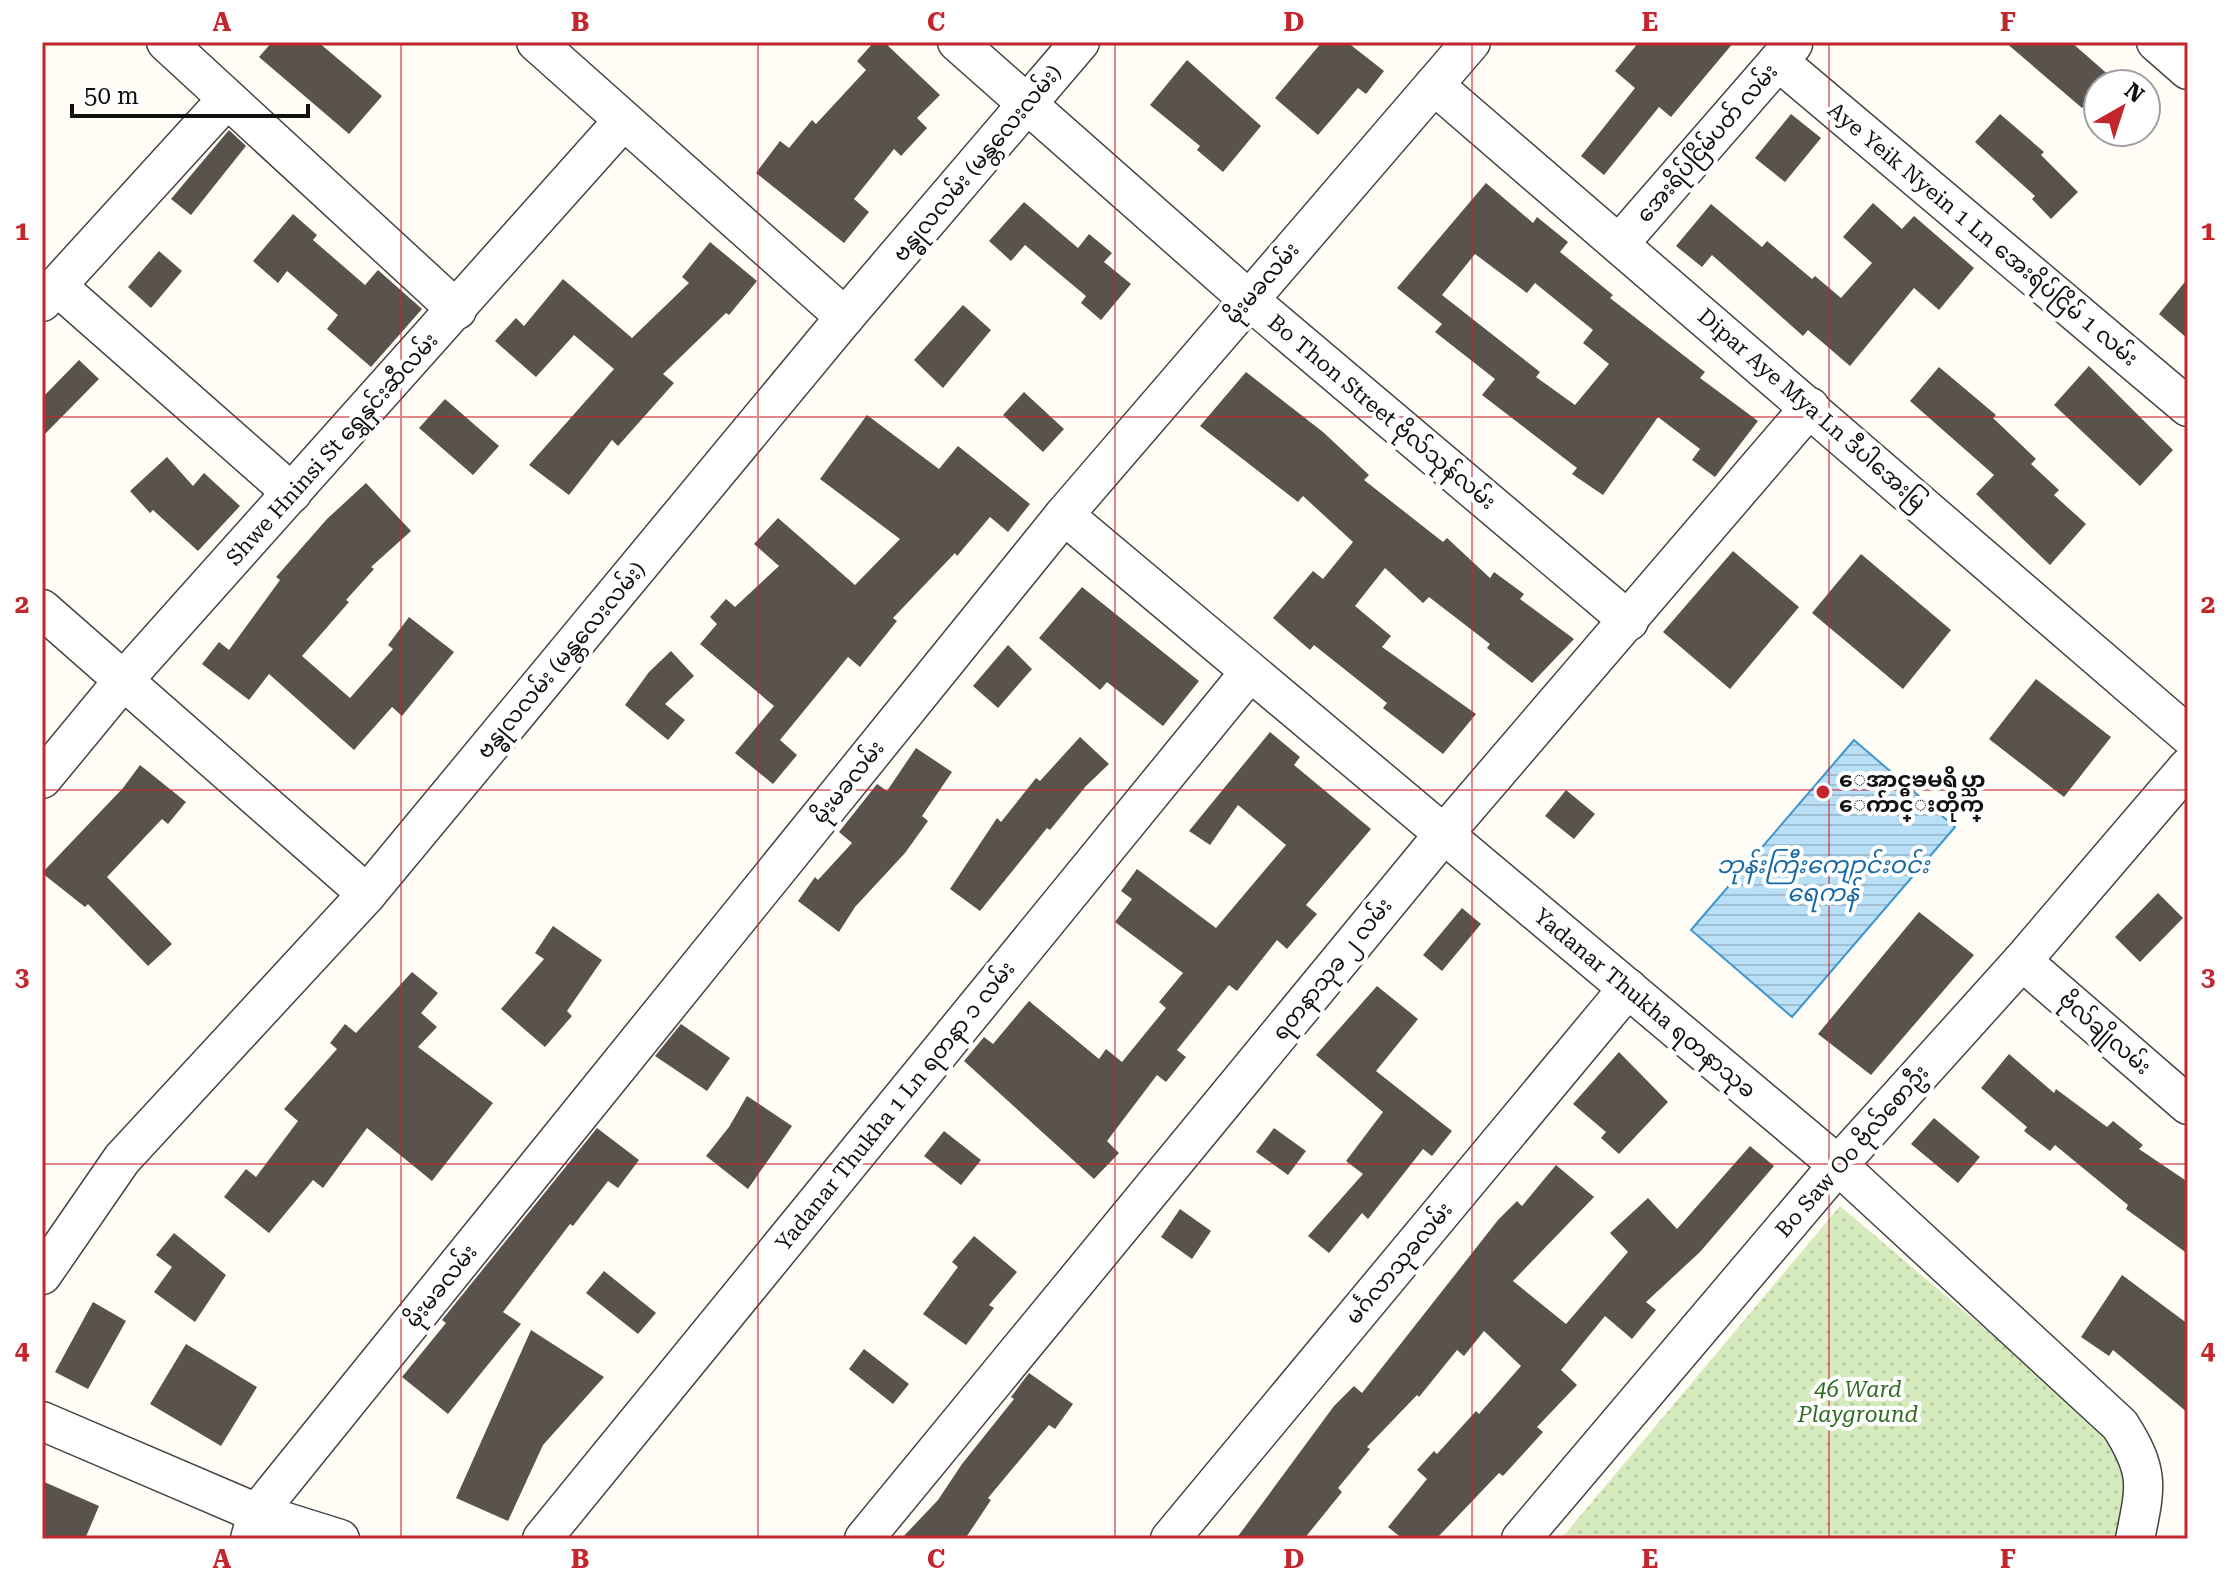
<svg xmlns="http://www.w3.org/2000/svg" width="2230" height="1581" font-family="'Roboto Serif','Noto Sans Myanmar',serif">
  <defs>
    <pattern id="park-dots" width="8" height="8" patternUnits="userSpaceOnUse" patternTransform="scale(2)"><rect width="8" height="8" fill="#d5ebbd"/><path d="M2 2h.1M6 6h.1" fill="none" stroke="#b6c8a1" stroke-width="1.8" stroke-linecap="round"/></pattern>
    <pattern id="water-rules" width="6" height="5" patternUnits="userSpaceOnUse" patternTransform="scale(2)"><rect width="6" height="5" fill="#b9e0f7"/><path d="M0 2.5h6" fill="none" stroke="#9ebfd3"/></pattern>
  </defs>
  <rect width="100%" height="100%" fill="#fffdf5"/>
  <!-- park -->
  <path fill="url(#park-dots)" d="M1840,1206l270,229 17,27 -4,77h-562z"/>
  <!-- water -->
  <path fill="url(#water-rules)" stroke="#3f96cf" stroke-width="2" d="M1854,740l101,87 -163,190 -101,-87z"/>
  <!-- building -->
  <g fill="#5a524d" fill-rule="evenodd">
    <path d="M272,42h46l64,54 -33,38 -90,-77z"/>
    <path d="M874,42h10l56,53 -23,23 10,10 -26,28 -7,-7 -40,50 15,13 -25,31 -88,-70 24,-32 9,7 23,-28 4,4 50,-54 -9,-9z"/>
    <path d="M1322,42h25l37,29 -18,23 -8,-6 -40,47 -43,-37z"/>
    <path d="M1639,42h95l-63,75 -12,-10 -55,68 -23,-19 54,-68 -20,-17z"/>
    <path d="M2005,42h66l40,35 -7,7h-6v7l-16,17z"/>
    <path d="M1187,60l74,66 -38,46 -26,-22 3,-4 -50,-41z"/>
    <path d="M1791,114l30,24 -36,44 -30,-24z"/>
    <path d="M2000,114l44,38 -3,3 37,37 -27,27 -19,-20 3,-3 -60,-54z"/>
    <path d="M229,130l17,16 -55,69 -20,-16z"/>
    <path d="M1486,183l47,40 4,-6 31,25 -8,10 53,43 -3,3 95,74 -5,6 58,43 -43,56 -23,-17 8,-11 -42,-32 -55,78 -31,-21 5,-6 -95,-73 13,-16 -60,-47 7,-8 -45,-36zM1475,254l52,39 8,-10 58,47 -10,13 26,21 -34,41 -39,-28 4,-5 -98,-77z"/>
    <path d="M1024,202l54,46 11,-14 23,19 -8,9 27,22 -30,36 -20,-17 5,-7 -61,-51 -14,16 -22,-20z"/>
    <path d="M1873,203l29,26 12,-13 60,52 -35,42 -25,-22 -64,78 -42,-36 -5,6 -91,-81 -10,12 -26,-21 35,-42 51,43 5,-6 45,38 3,-3 26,22 31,-35 -29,-26z"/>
    <path d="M293,214l24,21 -4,5 52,45 13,-15 44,39 -51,58 -44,-38 11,-14 -51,-44 -9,12 -25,-22z"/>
    <path d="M710,242l47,39 -28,34 -3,-2 -63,61 11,9 -56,63 -6,-6 -43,55 -40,-30 85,-96 -40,-34 -38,42 -41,-36 21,-23 8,8 39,-47 69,59 57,-55 -7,-6z"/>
    <path d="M159,251l23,20 -31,37 -23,-21z"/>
    <path d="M2188,278v61l-29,-25z"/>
    <path d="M963,305l28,25 -48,58 -29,-28z"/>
    <path d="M79,360l20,19 -57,58v-39z"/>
    <path d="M2089,366l84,84 -33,36 -86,-81z"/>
    <path d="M1939,367l57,48 -3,3 43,41 -5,5 28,26 -5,5 32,29 -36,41 -74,-71 18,-19 -84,-74z"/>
    <path d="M1246,372l77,60 46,43 -5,5 79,62 4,-4 43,40 4,-6 30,22 -4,5 54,40 -42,44 -45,-35 3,-4 -61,-47 -6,6 -38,-35 -30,38 36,30 -9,11 94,67 -33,40 -60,-46 4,-5 -73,-58 -4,5 -37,-32 40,-47 10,8 30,-37 -50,-46 -5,6 -98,-76z"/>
    <path d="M1024,392l40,37 -21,23 -40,-37z"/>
    <path d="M445,399l54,47 -26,29 -54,-47z"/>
    <path d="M867,415l72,54 19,-23 72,58 -22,28 -18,-15 -33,39 -2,-3 -62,65 4,3 -37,46 -12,-10 -68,83 17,15 -24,29 -38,-31 39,-47 -74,-62 17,-20 -7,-7 16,-18 9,8 44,-41 -25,-22 24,-26 77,67 45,-46 -80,-60z"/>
    <path d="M167,457l26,29 11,-13 36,33 -42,45 -45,-41 -3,3 -20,-22z"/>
    <path d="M366,483l45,48 -40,36 3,2 -28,31 3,2 -47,54 48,42 43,-49 -5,-4 21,-28 45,35 -52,64 -10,-9 -38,43 -85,-76 -20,26 -47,-36 17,-22 10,8 51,-70 -4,-3 51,-58z"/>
    <path d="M1733,551l66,56 -69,82 -67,-57z"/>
    <path d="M1861,554l90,76 -48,59 -91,-76z"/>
    <path d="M1082,587l117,94 -36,45 -56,-44 -7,8 -61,-52z"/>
    <path d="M1008,645l24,24 -34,39 -25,-22z"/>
    <path d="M671,651l23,25 -29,28 20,16 -17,20 -43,-35 24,-33z"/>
    <path d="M2036,679l75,58 -47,60 -75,-58z"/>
    <path d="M1270,732l30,25 -6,8 77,64 -65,76 11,9 -30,35 -10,-9 -40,51 -8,-6 -52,65 9,7 -20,25 -9,-7 -50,66 12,12 -25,26 -130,-118 20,-24 9,7 36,-43 70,58 7,-10 16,13 44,-54 -7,-6 24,-29 -68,-51 17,-23 -11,-8 16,-22 79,59 70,-83 -48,-40 -28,40 -21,-14z"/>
    <path d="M1080,737l29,27 -23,22 -36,44 -3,-2 -67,83 -30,-22 47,-71 4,4 35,-44 4,3z"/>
    <path d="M916,748l36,24 -30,44 6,5 -23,32 -50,54 -16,25 -41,-31 17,-24 3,3 34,-37 -13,-11 38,-48 10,7z"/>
    <path d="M140,765l46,37 -18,22 -6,-5 -55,58 65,67 -24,22 -60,-62 -3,3 -43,-34 81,-85z"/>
    <path d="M1566,790l29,24 -21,25 -29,-23z"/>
    <path d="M2158,893l25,25 -43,44 -25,-25z"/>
    <path d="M1462,908l19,16 -39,47 -19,-16z"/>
    <path d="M1919,912l55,43 -103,120 -53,-41z"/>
    <path d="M553,926l49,34 -35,51 5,5 -27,31 -44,-38 43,-50 -9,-6z"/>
    <path d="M412,972l26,21 -17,20 16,14 -19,20 75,56 -61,78 -65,-53 -44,60 -10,-8 -44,53 -45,-36 22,-28 10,8 42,-56 -14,-12 53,-60 -7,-6 15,-19 11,9z"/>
    <path d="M1377,986l41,33 -42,52 76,60 -20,25 -9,-7 -55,70 -6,-6 -33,40 -21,-17 55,-62 -17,-13 37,-49 -67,-57z"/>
    <path d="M681,1024l49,34 -23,33 -52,-35z"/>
    <path d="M1619,1052l49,50 -49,52 -18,-16 5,-6 -33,-28z"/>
    <path d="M2009,1054l45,39 2,-4 51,38 6,-6 30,24 -4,4 49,33v72l-62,-45 2,-4 -73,-60 -5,6 -26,-20 3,-4 -46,-39z"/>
    <path d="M747,1096l45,30 -44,63 -42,-33 23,-29z"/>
    <path d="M1934,1118l46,39 -22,26 -47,-39z"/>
    <path d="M597,1128l42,32 -21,28 -10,-7 -35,45 -3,-2 -67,88 18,12 -73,90 -46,-37 44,-54 -4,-3z"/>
    <path d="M1274,1128l32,23 -18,24 -32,-23z"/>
    <path d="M944,1131l37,29 -20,25 -37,-29z"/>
    <path d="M1750,1146l24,20 -74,86 -54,50 10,8 -24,29 -27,-23 -44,54 16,15 -40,42 6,5 -40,44 -4,-3 -63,66h-33l-15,-12 39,-48 -10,-9 17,-19 3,3 39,-43 3,3 42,-48 -37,-35 -20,25 -7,-6 -38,47 -2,-2 -50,52 3,2 -32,39 4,4 -38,47h-68l98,-133 20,-20 8,7 136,-173 19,-19 5,5 34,-41 38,32 -81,84 53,43 62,-72 -18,-19 38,-35 29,31z"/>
    <path d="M1180,1209l31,22 -19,28 -31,-22z"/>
    <path d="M174,1233l52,42 -31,47 -41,-30 18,-25 -16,-12z"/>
    <path d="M974,1236l43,36 -28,33 5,3 -28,37 -43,-31 35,-47 -6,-5z"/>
    <path d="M604,1271l52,42 -18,21 -52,-41z"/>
    <path d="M2122,1275l66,49v89l-75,-63 -4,6 -28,-19z"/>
    <path d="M93,1302l33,19 -38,68 -33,-17z"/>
    <path d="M531,1330l73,47 -61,68 -35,76 -52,-23z"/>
    <path d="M186,1344l71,43 -36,59 -71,-42z"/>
    <path d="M864,1349l45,35 -16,20 -44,-35z"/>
    <path d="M1029,1373l44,31 -18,25 -6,-4 -61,73 3,2 -26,39h-64l37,-39 24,-36 52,-65 -3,-2z"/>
    <path d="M42,1481l57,25 -14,33h-43z"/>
  </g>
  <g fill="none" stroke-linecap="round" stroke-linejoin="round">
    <defs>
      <g id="minor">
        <path d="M166,42l291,268"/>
        <path d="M536,42l309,275"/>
        <path d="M957,42l291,257 381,322"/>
        <path d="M2156,42l32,28"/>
        <path d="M1778,61l410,346"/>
        <path d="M1434,85l754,650"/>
        <path d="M1619,244l174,-200"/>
        <path d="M57,286l235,207"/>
        <path d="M42,302l185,-203"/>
        <path d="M1064,515l774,650 282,260c30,47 26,61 15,114"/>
        <path d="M42,609l325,285"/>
        <path d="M42,779l80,-97 501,-561"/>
        <path d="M2022,961l166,144"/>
        <path d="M42,1275l80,-116 245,-265 478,-577 235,-275"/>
        <path d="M42,1421l215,92 83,26"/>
        <path d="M250,1539l7,-26 807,-998 407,-473"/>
        <path d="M542,1539l707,-866"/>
        <path d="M864,1539l579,-704 367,-428"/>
        <path d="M1170,1539l458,-551"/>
        <path d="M1521,1539l317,-374 184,-204 166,-194"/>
      </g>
    </defs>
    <!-- minor casing -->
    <use href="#minor" stroke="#444" stroke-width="41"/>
    <!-- minor -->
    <use href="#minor" stroke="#fff" stroke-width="38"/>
  </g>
  <!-- grid -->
  <path fill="none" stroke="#c4262e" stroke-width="2" stroke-opacity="0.55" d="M401,42v1497M758,42v1497M1115,42v1497M1472,42v1497M1829,42v1497M42,417h2146M42,790h2146M42,1164h2146"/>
  <!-- markers -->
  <circle fill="#c4262e" stroke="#fff" stroke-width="3" cx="1823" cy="792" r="8"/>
  <g text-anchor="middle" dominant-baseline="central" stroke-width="8" stroke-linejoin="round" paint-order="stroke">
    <!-- street labels -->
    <g font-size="22" fill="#111" stroke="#fff">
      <text transform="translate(1707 143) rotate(-49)">အေးရိပ်ငြိမ်ပတ် လမ်း</text>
      <text transform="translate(977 163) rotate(-50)">ဗန္ဓုလလမ်း (မန္တလေးလမ်း)</text>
      <text transform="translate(1983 234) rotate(40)">Aye Yeik Nyein 1 Ln အေးရိပ်ငြိမ် 1 လမ်း</text>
      <text transform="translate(1262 283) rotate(-49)">မိုးမခလမ်း</text>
      <text transform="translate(1812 409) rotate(41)">Dipar Aye Mya Ln ဒီပါအေးမြ</text>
      <text transform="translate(1382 412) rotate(40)">Bo Thon Street ဗိုလ်သုန်လမ်း</text>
      <text transform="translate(332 449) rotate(-48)">Shwe Hninsi St ရွှေနှင်းဆီလမ်း</text>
      <text transform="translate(561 660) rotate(-50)">ဗန္ဓုလလမ်း (မန္တလေးလမ်း)</text>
      <text transform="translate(848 782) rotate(-51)">မိုးမခလမ်း</text>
      <text transform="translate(1332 969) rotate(-51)">ရတနာသုခ ၂ လမ်း</text>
      <text transform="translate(1645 1003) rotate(40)">Yadanar Thukha ရတနာသုခ</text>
      <text transform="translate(2105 1033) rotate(41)">ဗိုလ်ချိုလမ်း</text>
      <text transform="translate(895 1106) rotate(-51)">Yadanar Thukha 1 Ln ရတနာ ၁ လမ်း</text>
      <text transform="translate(1852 1151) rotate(-49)">Bo Saw Oo ဗိုလ်စောဦး</text>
      <text transform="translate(1399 1263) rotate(-50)">မင်္ဂလာသုခလမ်း</text>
      <text transform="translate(441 1286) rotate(-51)">မိုးမခလမ်း</text>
    </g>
    <!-- poi labels -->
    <g font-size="22" font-weight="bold" fill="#111" stroke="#fff" text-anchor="start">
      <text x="1839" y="779">ေအာင္ဓၶမရိပ္သာ<tspan x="1839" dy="25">ေက်ာင္းတိုက္</tspan></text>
    </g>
    <!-- park labels -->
    <g font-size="22" font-style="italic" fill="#2f6b1f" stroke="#fff">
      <text x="1858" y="1389">46 Ward<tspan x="1858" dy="25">Playground</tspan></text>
    </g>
    <!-- water labels -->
    <g font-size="24" font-style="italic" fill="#1768a6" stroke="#fff">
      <text x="1823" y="865">ဘုန်းကြီးကျောင်းဝင်း<tspan x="1823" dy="28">ရေကန်</tspan></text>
    </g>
  </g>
  <!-- border -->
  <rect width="2230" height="1581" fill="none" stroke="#ffffff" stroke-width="88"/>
  <!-- north arrow -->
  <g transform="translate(2122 108) rotate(39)"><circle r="38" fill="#ffffff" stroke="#a0a0a0" stroke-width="2"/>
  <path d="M0-6L14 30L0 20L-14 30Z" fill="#c4262e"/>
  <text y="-12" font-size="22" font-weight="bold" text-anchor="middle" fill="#111111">N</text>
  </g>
  <!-- scale -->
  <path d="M72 104v12h236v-12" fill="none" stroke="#111111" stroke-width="4"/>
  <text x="84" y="104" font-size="24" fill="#111111" stroke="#ffffff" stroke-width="6" paint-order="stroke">50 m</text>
  <rect x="44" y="44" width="2142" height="1493" fill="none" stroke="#c4262e" stroke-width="3"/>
  <g font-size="26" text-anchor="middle" font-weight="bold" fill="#c4262e">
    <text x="222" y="31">A</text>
    <text x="580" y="31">B</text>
    <text x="936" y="31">C</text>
    <text x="1294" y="31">D</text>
    <text x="1650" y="31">E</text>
    <text x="2008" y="31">F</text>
    <text x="22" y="240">1</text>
    <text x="2208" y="240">1</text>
    <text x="22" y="613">2</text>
    <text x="2208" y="613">2</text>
    <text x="22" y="986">3</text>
    <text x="2208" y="986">3</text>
    <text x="22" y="1359">4</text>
    <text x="2208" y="1359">4</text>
    <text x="222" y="1568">A</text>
    <text x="580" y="1568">B</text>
    <text x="936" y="1568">C</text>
    <text x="1294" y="1568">D</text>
    <text x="1650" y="1568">E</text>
    <text x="2008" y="1568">F</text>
  </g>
</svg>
